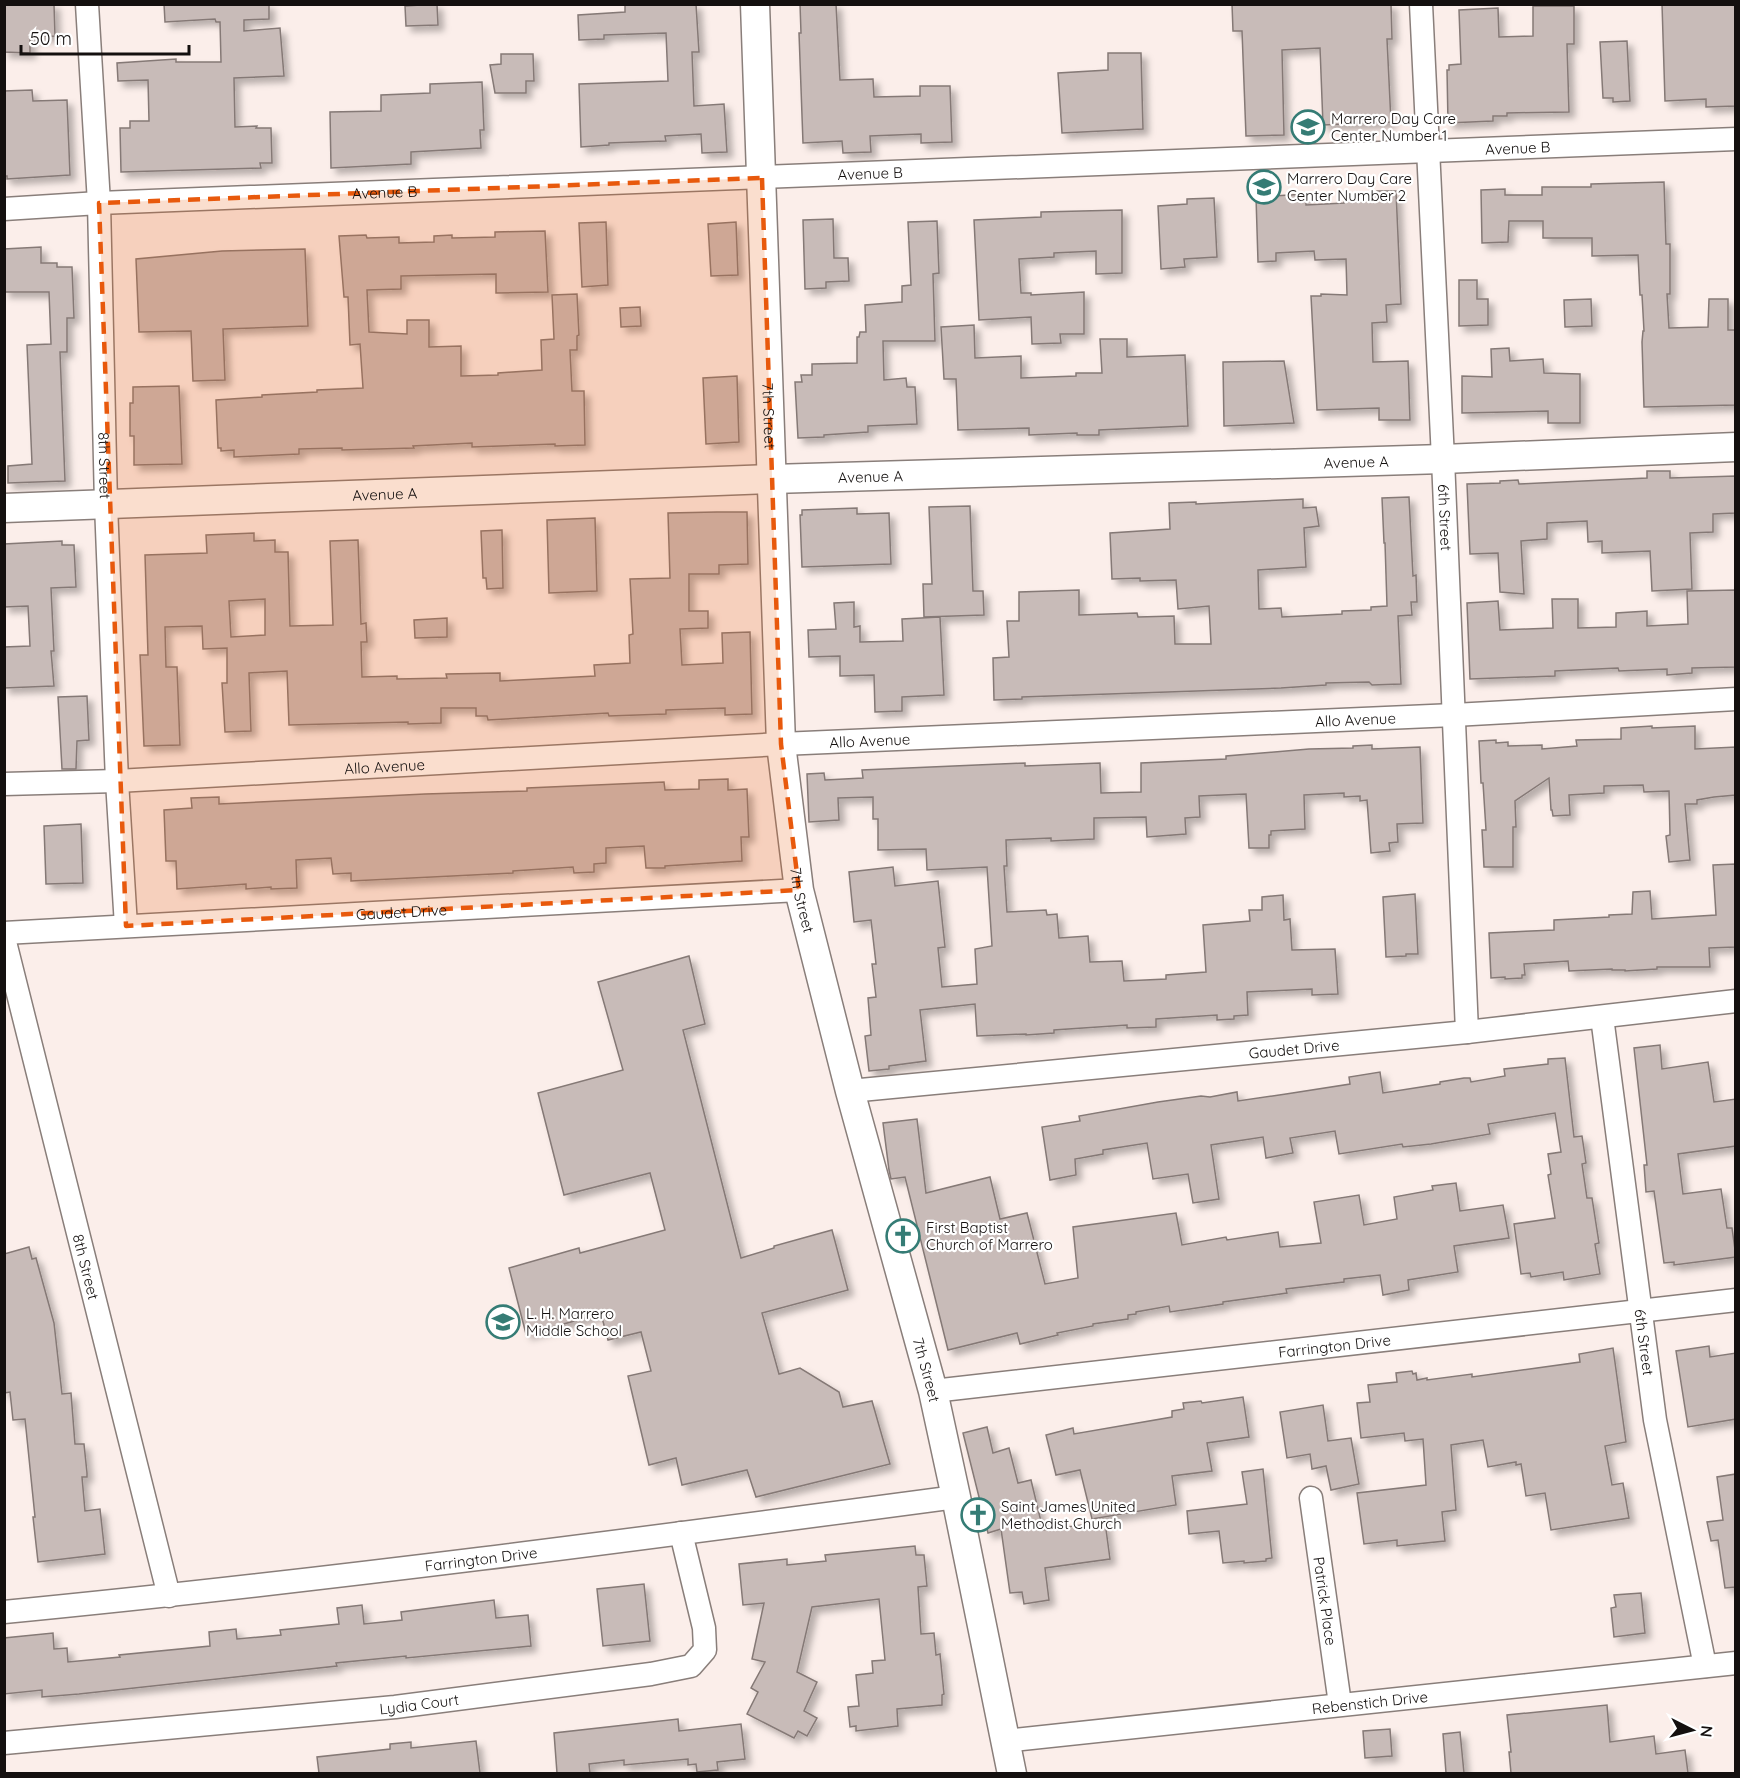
<svg xmlns="http://www.w3.org/2000/svg" width="1740" height="1778" font-family="Quicksand,sans-serif">
  <defs>
    <filter id="shadow"><feDropShadow dx="5.5" dy="5.5" stdDeviation="3" flood-color="#0004"/></filter>
  </defs>
  <rect width="100%" height="100%" fill="#fbeeea"/>
  <!-- building -->
  <g fill="#c8bbb8" stroke="#857976" stroke-width="1.5" fill-rule="evenodd" filter="url(#shadow)">
    <path d="M4,4h50l1,32 -25,1v16l-26,-1z"/>
    <path d="M164,4h105v15l-25,1v11l36,-3 4,48 -50,2 1,49 22,-1 -1,2h15l1,35h-12l1,5 -140,4 -1,-44h10v-7h19l-1,-41 -30,1 -1,-18 59,-4v3h45l-1,-40h-4l-1,-3 -50,3z"/>
    <path d="M437,4l1,21 -32,1 -1,-20z"/>
    <path d="M625,4h71l3,48h-7l2,54 30,-2 3,48 -25,1 -1,-19 -36,2 1,5 -57,2v2l-28,2 -2,-63 89,-3 -2,-48 -62,2v4l-25,1 -1,-25 47,-3z"/>
    <path d="M800,4h36l4,76 33,-1 1,18 46,-1v-10h30l2,56 -31,1v-9l-51,2 1,16 -28,1 -1,-12 -39,2 -4,-110h2z"/>
    <path d="M1232,4h159l1,35h-5l4,83 -68,3 -3,-77 -38,2 2,85 -38,1 -4,-105h-9z"/>
    <path d="M1662,4h74v102l-30,1v-8l-41,2z"/>
    <path d="M1533,6h41v38h-7l2,68 -62,1v3h-14v5l-45,2 -1,-53h2v-5l12,-1 -2,-54 39,-2 1,29 34,-1z"/>
    <path d="M1627,41l3,60 -17,1v-4h-10l-3,-56z"/>
    <path d="M1108,53h33l2,76 -81,4 -4,-60 50,-3z"/>
    <path d="M501,54h32l1,27h-8v12h-31l-5,-28 11,-1z"/>
    <path d="M482,82l2,48h-4l1,18 -70,4v12l-80,4 -1,-56 51,-1v-16l49,-2v-9z"/>
    <path d="M32,90l1,11 34,-1 3,75 -63,4v-3h-3v-85z"/>
    <path d="M1664,182l2,62h4v50h-3l2,34 39,-1 1,-28h19v31h8v75l-92,2 -2,-65 1,-11h1l-2,-36h-2l-2,-40 -46,1v-18h-49v-17h-34l-1,21 -26,1 -1,-53 24,-1v6h37v-8h49v-3z"/>
    <path d="M1377,191h19l5,113 -15,1 1,17 -15,1 1,39 35,-1 2,59h-31v-12l-62,2 -6,-114h10v-2l26,1 -1,-36 -31,1 -1,-9 -38,2v8l-18,1 -2,-65 50,-3v11l38,-2v-9l33,-1z"/>
    <path d="M1214,198l3,59 -33,2 1,8 -24,2 -3,-63 29,-2v-5z"/>
    <path d="M1122,210v63l-26,1v-23l-42,2v4l-35,2 2,34h10v2l53,-3v42h-24l1,9 -29,1 -1,-27 -52,3 -5,-100 67,-3v-5z"/>
    <path d="M833,219l1,39h14l1,23 -23,1v6l-21,1 -2,-69z"/>
    <path d="M937,221l2,52 -6,1 2,67h-52l1,39 22,-2 1,9h8l2,37 -49,2v6l-44,3v2l-26,1 -3,-56h7l-1,-7h11v-11l45,-1v-26h2l1,-5h6l-1,-27 37,-3v-16l9,-1 -3,-63z"/>
    <path d="M606,222l2,63 -26,2 -3,-64z"/>
    <path d="M736,222l2,53 -27,1 -3,-52z"/>
    <path d="M545,231l3,61 -52,1v-19l-95,2v13l-34,1 2,42 38,2v-14h22v27l32,-1v30l37,-1v-2l44,-3 -1,-30 13,-1 -2,-44 25,-1 2,41 -2,1v14h-7l2,41h12l1,54 -30,1v-2l-83,3v-4l-59,3 1,2 -72,2v-2l-43,1v5l-65,3v-7l-13,1v-3h-3l-2,-48 46,-3v-2l55,-3v-2l46,-2 -3,-44 -10,1 -2,-48h-4l-5,-61 27,-1 1,3 32,-1v6l35,-1v-6l18,-1v3l43,-1v-5z"/>
    <path d="M41,247v16h16v4h15l2,51h-7v34h-7l5,129 -57,2v-17l24,-2 -5,-119 24,-1 -2,-52h-45v-43z"/>
    <path d="M305,249l3,77 -85,3 2,51 -32,1 -2,-50 -52,1 -3,-73 86,-8z"/>
    <path d="M1459,280h18v19h11v26l-29,1z"/>
    <path d="M1591,299l1,27 -27,1 -1,-27z"/>
    <path d="M640,307l1,19 -20,1 -1,-19z"/>
    <path d="M974,325l1,33 46,-2v22l55,-2v-3h26l-2,-34h27v18l58,-2 3,71 -89,4v5h-22v-2l-48,2v-7l-71,2 -2,-51h-12l-3,-52z"/>
    <path d="M1509,348l1,13 33,-2 1,14 36,1v49h-32v-12l-86,2v-37l30,1 -1,-28z"/>
    <path d="M1284,361l10,62 -70,3 -1,-64z"/>
    <path d="M737,376l2,66 -33,2 -3,-66z"/>
    <path d="M179,386l3,78 -48,1v-29h-4v-33h3v-16z"/>
    <path d="M1647,471h23v7l66,-2v37l-23,1v18l-23,1 2,56 -40,2 -2,-40 -48,2v-12l-14,1 -1,-21 -40,2v16l-26,2 3,53 -24,-2 -2,-39 -28,1 -3,-70 33,-1v-2l18,-1 1,4 128,-6z"/>
    <path d="M1409,497l4,79 3,-1 1,27h-6l1,13 -14,1 3,68 -29,1 -3,-3 -43,1v2l-45,3 -259,9v2l-28,1 -1,-42 16,-1 -2,-36h12v-29l60,-2v25l58,-2 1,4 36,-1 1,28h36l-2,-38 -31,3 -2,-29 -36,1v-3l-28,1 -2,-46 60,-4 -1,-26 27,-1v2l107,-5v9l13,-1 3,19 -15,2 2,39 -48,3 1,39 22,-1 1,9 60,-3v-3l29,-1v-3l16,-1 -2,-63h-1l-2,-45z"/>
    <path d="M970,506l3,85h10l1,24 -60,2 -1,-33h9l-3,-77z"/>
    <path d="M857,508v6l32,-1 2,51 -89,3 -2,-52h2v-5z"/>
    <path d="M717,512h30l1,52 -29,1v9h-30v37h19v17l-28,1 2,36 41,-2 -1,-30 28,-1 2,82 -27,1v-7l-59,2v4l-57,2 -1,-3 -120,7 -1,-4h-11v-8h-35v15l-33,1v-2l-119,3 -2,-54 -38,2 2,58 -26,1 -3,-49h5v-35l-24,1 -1,-23 -37,1 1,40h11l3,78 -36,1 -4,-91h8l-3,-100 62,-2 -1,-18 48,-2v8l21,-1v12h13l2,74 43,-1 -3,-84 28,-1 3,84 5,-1 1,19h-6l1,35 35,-1v3l50,-1 -1,-4 54,-1v8l95,-5 -1,-11 36,-2 -1,-28 4,-1 -3,-55 40,-1 -2,-65zM265,599v36l-34,2 -2,-36z"/>
    <path d="M595,518l2,73 -48,2 -2,-73z"/>
    <path d="M502,530l1,58 -16,1 -1,-11h-3l-2,-47z"/>
    <path d="M62,541v4h12l2,42 -25,1 3,63h-3l3,35 -50,2v-41l26,-1 -2,-40 -24,1v-63z"/>
    <path d="M1736,590v77l-44,1v5l-25,2v-6l-48,2 -1,-3 -63,3v5l-85,3 -3,-76 31,-2 2,29 53,-2 -1,-29h26v29l38,-1v-14l31,-2v15l41,-2 -1,-33z"/>
    <path d="M854,602v25l6,-1v16l43,-1 -1,-22 38,-2 4,78 -42,2v14l-27,1 -1,-37 -34,1v-20l-31,1 -1,-27 28,-1 -2,-26z"/>
    <path d="M447,618v19l-32,1 -1,-18z"/>
    <path d="M87,696l2,44 -12,1 -1,28h-14l-4,-72z"/>
    <path d="M1652,726v2l43,-2v23l41,-2v48l-22,2 -17,3v4h-12l5,56 -21,2 -3,-26 4,-1 -1,-44 -25,1 -1,-7 -39,1v7l-35,2 1,20 -17,1 -1,-6h-1l-2,-32 -34,23 1,26h-3v40h-29l-2,-37h4l-3,-47h-2l-2,-42 17,-1v3l12,-1v4l34,-1v4l35,-3 -1,-6 45,-1v-11z"/>
    <path d="M1372,745v4l48,-2 3,76 -26,1 1,18 -9,1 1,8 -19,2 -4,-53 -7,1v-5l-16,1v-4l-40,2 1,34 -34,2v4h-2v13h-20l-3,-54 -47,2 1,21 -15,1 1,16 -39,3 -1,-20 -52,1v21l-43,2v-3l-45,2 1,26h-3l3,46 39,-2 1,5 10,-1 2,24 29,-2 2,26 32,-1 2,20 42,-2v-4l40,-3 -3,-47 47,-4 -1,-11h13v-13l21,-2 1,25 6,-1 2,31 43,-1 3,45 -26,1v-6l-65,3 1,23 -14,1v3l-17,1v-5l-61,4v8l-29,1v-3l-73,5v3l-28,2v-1l-49,2 -2,-32 -55,6 6,51 -37,5v3l-20,2 -4,-35 6,-1 -3,-37 8,-1 -4,-33h4l-5,-44 -17,2 -5,-50 44,-5 2,19 43,-5 7,66 -7,1 4,39 35,-3 -2,-35 17,-3 -5,-79 -60,3 -1,-21 -48,1v-31h-5v-22l-35,1 1,22 -30,2 -2,-48 17,-1 1,7 38,-2 -1,-8 163,-7v3l75,-3 1,30 40,-1v-29l85,-4v-3l83,-7 44,-1v-2z"/>
    <path d="M728,779v11l19,-1 2,48h-8l1,24 -77,5v2h-19l-2,-22 -38,2v15l-12,1v8l-20,1 -1,-6 -60,4v2l-162,8v-8l-18,1 -2,-16 -35,2 1,28 -26,1v-2l-25,2v-5l-69,5 -1,-28h-10l-2,-51 28,-2 -1,-10 28,-1v7l206,-10 102,-3v-3l137,-6 1,8 34,-1v-9z"/>
    <path d="M81,824l2,59 -37,1 -2,-58z"/>
    <path d="M1736,864v83l-27,1 1,19h-53v2l-32,2v-1h-13v-1l-43,2 -1,-10 -44,3 1,11h-3v3l-17,1v-2l-14,1 -2,-45 65,-3v-10l55,-3v-2l23,-1 1,-22 17,-1 2,28 64,-4 -3,-50z"/>
    <path d="M1415,894l3,60h-12v2l-20,1 -3,-60z"/>
    <path d="M689,956l16,68 -22,6 58,228 33,-10v-2l58,-16 16,60 -86,23 17,61 21,-6 39,24 4,15 29,-6 18,63 -134,33 -9,-27 -65,15 -6,-27 -27,7 -21,-89 23,-5 -10,-39 -33,8 -7,-26 -75,20 -17,-66 70,-20 1,5 85,-23 -15,-57 -86,22 -26,-102 85,-23 -25,-88z"/>
    <path d="M1660,1045l2,24 46,-7 6,40 22,-3v47l-58,8 5,40 38,-5 6,39h5l4,29 -62,8v-3l-10,1 -10,-72 -8,1 -2,-27h3l-13,-117z"/>
    <path d="M1565,1058l9,79 8,-1 4,27 -4,1 5,34h5l7,45 -4,1 5,30 -36,6 -1,-8 -32,5 -1,-4 -9,1 -7,-50 41,-6 -7,-43 3,-1 -3,-20 13,-2 -6,-39 -67,11 2,10 -59,10 -28,3 -1,-3 -63,10 -4,-23 -45,7 3,15 -27,5 -3,-21 -52,8 8,54 -26,4 -5,-29 -35,5 -6,-36 -44,7v4l-28,5 1,16 -26,5 -8,-53 38,-6 -1,-5 79,-14 43,-6 9,1 27,-5 1,9 48,-7 64,-10 -1,-7 31,-5 3,21 57,-9v-2l24,-4h6l1,4 34,-6 -1,-7 44,-5v-5z"/>
    <path d="M917,1119l9,74 64,-16 10,42 27,-6 18,71 33,-6 -5,-51 103,-14 6,32 44,-8 1,3 51,-8 2,15 41,-4 -7,-41 45,-7 5,30 33,-6 -3,-22 39,-7 -1,-4 24,-3 4,28 43,-6 6,33 -55,8 4,26 -50,8 1,10 -26,5 -3,-20 -36,4v3l-58,7 1,4 -64,9v2l-53,8 -1,-6 -33,6v2l-8,1v4l-35,5v2l-36,7 1,2 -38,9 -3,-11 -69,17 -43,-173 -14,2 -2,-9 -6,-47z"/>
    <path d="M29,1247l3,12 4,-1 18,65 8,71 9,-1 4,51h9l3,29v4h-5l3,34 15,-2 5,45 -67,8 -5,-45h2l-10,-98 -12,1 -3,-28 -6,1v-139z"/>
    <path d="M1709,1346l1,11 26,-4v66l-48,8 -12,-76z"/>
    <path d="M1613,1348l13,94 -21,4 7,39 11,-2 6,35 -78,12 -6,-37 -19,3 -5,-32 -5,1v-3l-28,5 -5,-27 -32,5 5,65 -14,2 3,29 -48,5v-6l-33,4 -7,-51 69,-8 -3,-46 -18,2 -1,-8 -43,5 -4,-35 13,-1 -2,-17 29,-3 -1,-9 16,-2 1,3 3,-1 1,7 10,-2v2l45,-6v3l108,-15 -1,-8z"/>
    <path d="M1243,1397l6,40 -42,6 5,28 -40,5 4,29 -84,14 -12,-49 -24,5 -10,-40 27,-7 1,6 98,-17v-6l12,-2 -1,-6 18,-2 1,2z"/>
    <path d="M1323,1405l5,36 23,-3 8,46 -28,6 -5,-24 -14,3 -2,-15 -23,4 -7,-46z"/>
    <path d="M987,1427l6,26 16,-5 9,35 13,-3 12,50 62,-8 5,37 -65,9 4,32 -25,4 -2,-12 -12,1 -9,-64 -13,4 -25,-100z"/>
    <path d="M1263,1469l9,89 -6,1v2l-22,2v-2l-21,2 -4,-32 -30,3 -2,-23 60,-7 -5,-32z"/>
    <path d="M1736,1474v113l-11,1 -7,-48 -7,1 -4,-19 16,-2 -6,-43z"/>
    <path d="M915,1546l1,9h8l3,31 -9,1 3,47 13,-1 2,22 4,-1 4,40 -2,1v10l-45,4 1,17 -42,5v-5l-6,1 -2,-20 11,-1 -3,-31 17,-2 -1,-12 13,-1 -6,-61 -67,8 -15,65 20,10 -13,29 13,7 -10,18 -9,-5 -4,7 -47,-24 11,-22 -7,-4 14,-26 -13,-3 12,-56 -21,2 -4,-41 48,-5v6l39,-4 -1,-6z"/>
    <path d="M644,1584l6,57 -47,5 -6,-57z"/>
    <path d="M1641,1593l4,40 -31,4 -3,-29 5,-1 -2,-12z"/>
    <path d="M494,1600l2,18 32,-3 3,31 -125,12v-2l-70,7 1,3 -258,28 -37,3v-7l-38,4v-56l49,-5 1,16 13,-1 1,14 52,-5 -1,-2 91,-9 -1,-14 27,-3 1,10 44,-4 -1,-5 59,-6 -2,-16 25,-3 2,19 38,-4 -1,-8z"/>
    <path d="M1607,1705l3,37 44,-6 2,18 29,-4 3,23h-177l-2,-21h2l-4,-37z"/>
    <path d="M678,1719l1,12 62,-7 4,35 -28,3 1,8 -21,2 -1,-8 -8,1v-6l-64,6v-5l-35,4 1,9h-33l-3,-40z"/>
    <path d="M1390,1729l2,27 -27,2 -2,-27z"/>
    <path d="M1460,1732l4,41h-18l-3,-39z"/>
    <path d="M476,1741l4,32h-161l-2,-16 73,-8v-5l21,-2v6z"/>
  </g>
  <g fill="none" stroke-linecap="round" stroke-linejoin="round">
    <defs>
      <g id="minor">
        <path id="s1" d="M87,4l12,199 7,301 11,277 9,145"/>
        <path id="s2" d="M1421,4l22,455 24,573"/>
        <path id="s3" d="M4,209l95,-6 1637,-64"/>
        <path id="s4" d="M4,784l113,-3 664,-37 673,-29 282,-16"/>
        <path id="s5" d="M4,933l795,-43"/>
        <path id="s6" d="M4,938l165,658"/>
        <path id="s7" d="M1602,1017l53,403 50,246"/>
        <path id="s8" d="M850,1091l617,-59 269,-31"/>
        <path id="s9" d="M933,1391l803,-91"/>
        <path id="s10" d="M1311,1498l29,206"/>
        <path id="s11" d="M4,1612c319,-31 636,-73 952,-115"/>
        <path id="s12" d="M1004,1741l732,-78"/>
        <path id="s13" d="M4,1743l391,-36 256,-33 40,-8 14,-16 -1,-22 -23,-95"/>
      </g>
      <g id="tertiary">
        <path id="s14" d="M755,4l26,740 18,146 51,201 83,300 23,106 56,277"/>
        <path id="s15" d="M4,508l768,-29 671,-20 293,-12"/>
      </g>
    </defs>
    <!-- minor casing -->
    <use href="#minor" stroke="#897e7a" stroke-width="25"/>
    <!-- tertiary casing -->
    <use href="#tertiary" stroke="#897e7a" stroke-width="31"/>
    <!-- minor -->
    <use href="#minor" stroke="#fff" stroke-width="22"/>
    <!-- tertiary -->
    <use href="#tertiary" stroke="#fff" stroke-width="28"/>
  </g>
  <!-- marked area -->
  <path fill="#e8590c" fill-opacity="0.2" stroke="#e8590c" stroke-width="4.5" stroke-dasharray="12 8" stroke-linejoin="round" d="M762,178l19,566 18,146 -673,36 -27,-723z"/>
  <!-- icons -->
  <defs>
    <symbol id="school-ring" viewBox="-11 -11 22 22"><circle r="9.5" fill="#fff" stroke="#357c75" stroke-width="1.5"/><path d="M0-5L7-2L0 1L-7-2ZM-4 1L0 2.5L4 1V4Q0 6-4 4Z" fill="#357c75"/></symbol>
    <symbol id="church-ring" viewBox="-11 -11 22 22"><circle r="9.5" fill="#fff" stroke="#357c75" stroke-width="1.5"/><path d="M-1.2-6h2.4v3.5h3.3v2.4h-3.3V6h-2.4V-.1h-3.3v-2.4h3.3Z" fill="#357c75"/></symbol>
  </defs>
  <g fill-rule="evenodd">
    <use href="#school-ring" x="1289" y="108" width="38" height="38"/>
    <use href="#school-ring" x="1245" y="168" width="38" height="38"/>
    <use href="#church-ring" x="884" y="1217" width="38" height="38"/>
    <use href="#school-ring" x="484" y="1303" width="38" height="38"/>
    <use href="#church-ring" x="959" y="1496" width="38" height="38"/>
  </g>
  <g text-anchor="middle" dominant-baseline="central" stroke-width="4.5" stroke-linejoin="round" paint-order="stroke">
    <!-- poi labels -->
    <g font-size="15" fill="#14100f" stroke="#fff" text-anchor="start">
      <text x="1331" y="118">Marrero Day Care<tspan x="1331" dy="17">Center Number 1</tspan></text>
      <text x="1287" y="178">Marrero Day Care<tspan x="1287" dy="17">Center Number 2</tspan></text>
      <text x="926" y="1227">First Baptist<tspan x="926" dy="17">Church of Marrero</tspan></text>
      <text x="526" y="1313">L. H. Marrero<tspan x="526" dy="17">Middle School</tspan></text>
      <text x="1001" y="1506">Saint James United<tspan x="1001" dy="17">Methodist Church</tspan></text>
    </g>
    <!-- street labels -->
    <g font-size="15" fill="#14100f" stroke="#fff">
      <text stroke="none"><textPath href="#s3" startOffset="1515">Avenue B</textPath></text>
      <text stroke="none"><textPath href="#s3" startOffset="867">Avenue B</textPath></text>
      <text stroke="none"><textPath href="#s3" startOffset="381">Avenue B</textPath></text>
      <text stroke="none"><textPath href="#s14" startOffset="412">7th Street</textPath></text>
      <text stroke="none"><textPath href="#s15" startOffset="1353">Avenue A</textPath></text>
      <text stroke="none"><textPath href="#s1" startOffset="462">8th Street</textPath></text>
      <text stroke="none"><textPath href="#s15" startOffset="867">Avenue A</textPath></text>
      <text stroke="none"><textPath href="#s15" startOffset="381">Avenue A</textPath></text>
      <text stroke="none"><textPath href="#s2" startOffset="514">6th Street</textPath></text>
      <text stroke="none"><textPath href="#s4" startOffset="1353">Allo Avenue</textPath></text>
      <text stroke="none"><textPath href="#s4" startOffset="867">Allo Avenue</textPath></text>
      <text stroke="none"><textPath href="#s4" startOffset="381">Allo Avenue</textPath></text>
      <text stroke="none"><textPath href="#s14" startOffset="898">7th Street</textPath></text>
      <text stroke="none"><textPath href="#s5" startOffset="398">Gaudet Drive</textPath></text>
      <text stroke="none"><textPath href="#s8" startOffset="446">Gaudet Drive</textPath></text>
      <text stroke="none"><textPath href="#s6" startOffset="339">8th Street</textPath></text>
      <text stroke="none"><textPath href="#s7" startOffset="328">6th Street</textPath></text>
      <text stroke="none"><textPath href="#s9" startOffset="404">Farrington Drive</textPath></text>
      <text stroke="none"><textPath href="#s14" startOffset="1384">7th Street</textPath></text>
      <text stroke="none"><textPath href="#s11" startOffset="480">Farrington Drive</textPath></text>
      <text stroke="none"><textPath href="#s10" startOffset="104">Patrick Place</textPath></text>
      <text stroke="none"><textPath href="#s12" startOffset="368">Rebenstich Drive</textPath></text>
      <text stroke="none"><textPath href="#s13" startOffset="417">Lydia Court</textPath></text>
    </g>
  </g>
  <!-- border -->
  <rect width="1740" height="1778" fill="none" stroke="#14100f" stroke-width="12"/>
  <!-- north arrow -->
  <g transform="translate(1692 1730) rotate(96)" stroke="#ffffff" stroke-width="4.5" paint-order="stroke">
  <path d="M0-4.5L10 22L0 15L-10 22Z" fill="#14100f"/>
  <text y="-9" font-size="16" font-weight="bold" text-anchor="middle" fill="#14100f">N</text>
  </g>
  <!-- scale -->
  <path d="M21 45v9h168v-9" fill="none" stroke="#14100f" stroke-width="3"/>
  <text x="30" y="45" font-size="18" fill="#14100f" stroke="#ffffff" stroke-width="4.5" paint-order="stroke">50 m</text>
</svg>
